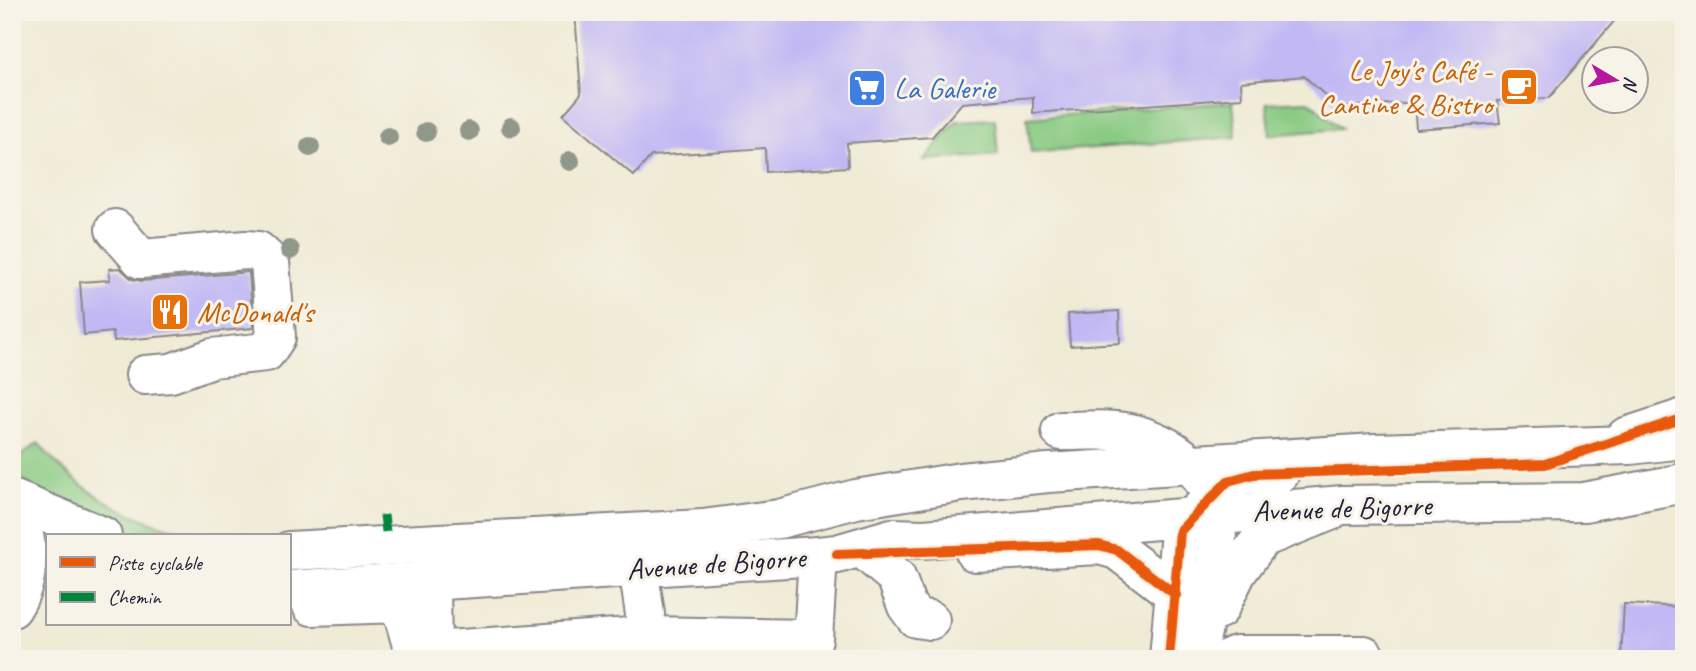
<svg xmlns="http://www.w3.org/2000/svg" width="1696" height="671" font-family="Caveat,sans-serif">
  <rect width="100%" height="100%" fill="#f7f3e8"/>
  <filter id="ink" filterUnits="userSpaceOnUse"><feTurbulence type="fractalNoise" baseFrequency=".0143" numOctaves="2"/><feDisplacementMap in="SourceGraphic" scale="14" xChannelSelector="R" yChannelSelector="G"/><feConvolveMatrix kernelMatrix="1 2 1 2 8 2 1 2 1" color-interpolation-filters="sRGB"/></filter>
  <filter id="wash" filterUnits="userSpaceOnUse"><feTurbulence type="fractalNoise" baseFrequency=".00686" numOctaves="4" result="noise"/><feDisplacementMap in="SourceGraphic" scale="28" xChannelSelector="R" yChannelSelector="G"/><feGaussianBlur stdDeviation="1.57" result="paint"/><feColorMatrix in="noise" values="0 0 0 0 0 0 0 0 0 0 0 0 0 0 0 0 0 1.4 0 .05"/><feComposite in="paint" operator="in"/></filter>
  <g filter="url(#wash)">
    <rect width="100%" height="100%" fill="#f0ebd5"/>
    <!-- green -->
    <g fill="#8acb83" stroke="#56765f" stroke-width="2">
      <path d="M1309,101l32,28 -71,6 -3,-32z"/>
      <path d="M1233,102l3,35 -205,16 -4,-35z"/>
      <path d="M995,119l3,36 -74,5 33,-39z"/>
      <path d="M38,443c44,54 105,84 173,93 -23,0 -48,2 -71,0 -40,-4 -98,-39 -128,-66v-21l7,8z"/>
    </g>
    <g id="blocks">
      <!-- building -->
      <g fill="#c1b8f4">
        <path d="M575,12h1047l-73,86 -52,3 3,22 -84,6 -2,-27 -75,6 -35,-32 -63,6 1,16 -209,15v-16l-71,6 -30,34 -85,6 1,24 -82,5 -1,-24 -114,8 -17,20 -71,-61 18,-21z"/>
        <path d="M120,268l12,11 10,2 107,-9 4,56 -139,13 -1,-9 -29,3 -4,-53 30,-2 -1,-11z"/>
        <path d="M1119,311l1,32 -50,3 -2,-32z"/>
        <path d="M1624,604l60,3v50l-63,2z"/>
      </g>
    </g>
  </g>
  <g filter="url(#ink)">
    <use href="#blocks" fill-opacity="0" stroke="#898688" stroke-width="2"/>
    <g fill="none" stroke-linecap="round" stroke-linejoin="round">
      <defs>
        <g id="minor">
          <path d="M115,229l26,30 105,-9 12,1 12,11 6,75 -10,15 -54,6 -41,15 -26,2"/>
          <path d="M1061,431c23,0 52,-3 74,3 118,35 79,137 61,225"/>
          <path d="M1626,437l58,-19"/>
          <path d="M975,552l124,-7 18,5 59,45"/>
          <path d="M870,555l26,22 11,29 9,12 14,2"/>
          <path d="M638,568l7,46 -4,45"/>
          <path d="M431,583l1,76"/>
          <path d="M312,606l88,-3 11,39 21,9 213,-15 168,3 5,-83"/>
          <path d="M1219,609l18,-37 25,-34 68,-27"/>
          <path d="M1169,659l11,-128 48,-50 15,-6 37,-2"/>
          <path d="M1227,659l9,-4h128"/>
        </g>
        <g id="major">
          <path d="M12,499l90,37"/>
          <path d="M12,507c19,31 20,71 0,101"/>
          <path d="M289,551l414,-22 76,-10 77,-20 105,-17 87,-9 327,-20 255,-8 54,-6"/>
          <path d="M289,590l529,-34 19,-2 55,-16 32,1 419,-34 241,-3 100,-19"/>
        </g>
      </defs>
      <!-- minor casing -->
      <use href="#minor" stroke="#898688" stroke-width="42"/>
      <!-- major casing -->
      <use href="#major" stroke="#898688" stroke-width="42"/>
      <!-- minor -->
      <use href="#minor" stroke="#fff" stroke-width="38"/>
      <!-- major -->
      <use href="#major" stroke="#fff" stroke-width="38"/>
      <!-- quiet -->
      <path stroke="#00873e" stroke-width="9" stroke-dasharray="18 9" stroke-linecap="butt" d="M384,515l2,17"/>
      <defs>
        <g id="cycleway">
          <path d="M837,554l262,-9 18,5 59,45"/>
          <path d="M1169,659l11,-128 48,-50 26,-7 291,-10 139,-46"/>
        </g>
      </defs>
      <!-- cycleway casing -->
      <use href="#cycleway" stroke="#f7f3e8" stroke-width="15"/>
      <!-- cycleway -->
      <use href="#cycleway" stroke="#e8590c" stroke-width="10"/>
    </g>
    <!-- trees -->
    <g fill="#90988c">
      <circle cx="511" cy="127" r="10"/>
      <circle cx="469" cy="131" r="10"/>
      <circle cx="426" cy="132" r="10"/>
      <circle cx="388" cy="137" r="10"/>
      <circle cx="310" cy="147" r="10"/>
      <circle cx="570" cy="161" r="10"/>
      <circle cx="290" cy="250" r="10"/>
    </g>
  </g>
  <!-- icons -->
  <defs>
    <symbol id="cafe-square" viewBox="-11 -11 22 22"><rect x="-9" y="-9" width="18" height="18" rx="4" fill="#e8710a" stroke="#f7f3e8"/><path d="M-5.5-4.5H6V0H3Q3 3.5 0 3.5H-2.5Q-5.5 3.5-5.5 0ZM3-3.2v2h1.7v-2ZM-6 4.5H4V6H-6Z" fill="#fff"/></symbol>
    <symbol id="supermarket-square" viewBox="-11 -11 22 22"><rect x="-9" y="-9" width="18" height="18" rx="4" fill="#3f7fe0" stroke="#f7f3e8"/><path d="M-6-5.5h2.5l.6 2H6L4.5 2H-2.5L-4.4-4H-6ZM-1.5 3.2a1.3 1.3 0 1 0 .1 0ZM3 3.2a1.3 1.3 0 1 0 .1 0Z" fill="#fff"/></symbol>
    <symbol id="restaurant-square" viewBox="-11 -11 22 22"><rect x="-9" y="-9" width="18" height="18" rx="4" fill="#e8710a" stroke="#f7f3e8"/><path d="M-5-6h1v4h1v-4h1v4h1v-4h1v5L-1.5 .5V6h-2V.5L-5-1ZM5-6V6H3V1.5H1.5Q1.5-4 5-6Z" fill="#fff"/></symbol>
  </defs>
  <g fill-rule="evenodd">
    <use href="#cafe-square" x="1497" y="65" width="44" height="44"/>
    <use href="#supermarket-square" x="845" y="66" width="44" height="44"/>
    <use href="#restaurant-square" x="148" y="290" width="44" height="44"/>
  </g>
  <g text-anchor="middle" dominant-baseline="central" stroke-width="6" stroke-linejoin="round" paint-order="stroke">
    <!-- food labels -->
    <g font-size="30" fill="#c56008" stroke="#f7f3e8" text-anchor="end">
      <text x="1492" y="70">Le Joy's Café -<tspan x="1492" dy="34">Cantine &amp; Bistro</tspan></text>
      <text x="197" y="312" text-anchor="start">McDonald's</text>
    </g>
    <!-- shop labels -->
    <g font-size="30" fill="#366cbe" stroke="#f7f3e8" text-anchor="start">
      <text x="894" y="88">La Galerie</text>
    </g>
    <!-- street labels -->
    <g font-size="30" fill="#22223b" stroke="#f7f3e8">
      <text transform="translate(1342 508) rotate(-2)">Avenue de Bigorre</text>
      <text transform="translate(716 563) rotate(-4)">Avenue de Bigorre</text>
    </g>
  </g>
  <!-- margin -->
  <rect width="1696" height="671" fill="none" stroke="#f7f3e8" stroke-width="42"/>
  <!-- legend -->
  <rect x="46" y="534" width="245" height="91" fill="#f7f3e8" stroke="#a29fa3" stroke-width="2"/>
  <rect x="60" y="557" width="35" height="10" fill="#e8590c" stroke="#a29fa3" stroke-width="2"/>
  <text x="108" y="570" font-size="21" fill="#22223b">Piste cyclable</text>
  <rect x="60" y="592" width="35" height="10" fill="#00873e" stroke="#a29fa3" stroke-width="2"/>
  <text x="108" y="604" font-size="21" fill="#22223b">Chemin</text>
  <!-- north arrow -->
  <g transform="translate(1615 80) rotate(100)"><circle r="33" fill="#f7f3e8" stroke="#a29fa3" stroke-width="2"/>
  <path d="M0-5L12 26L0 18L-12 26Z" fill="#b5179e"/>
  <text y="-10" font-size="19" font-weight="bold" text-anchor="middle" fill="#22223b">N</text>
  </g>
</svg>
